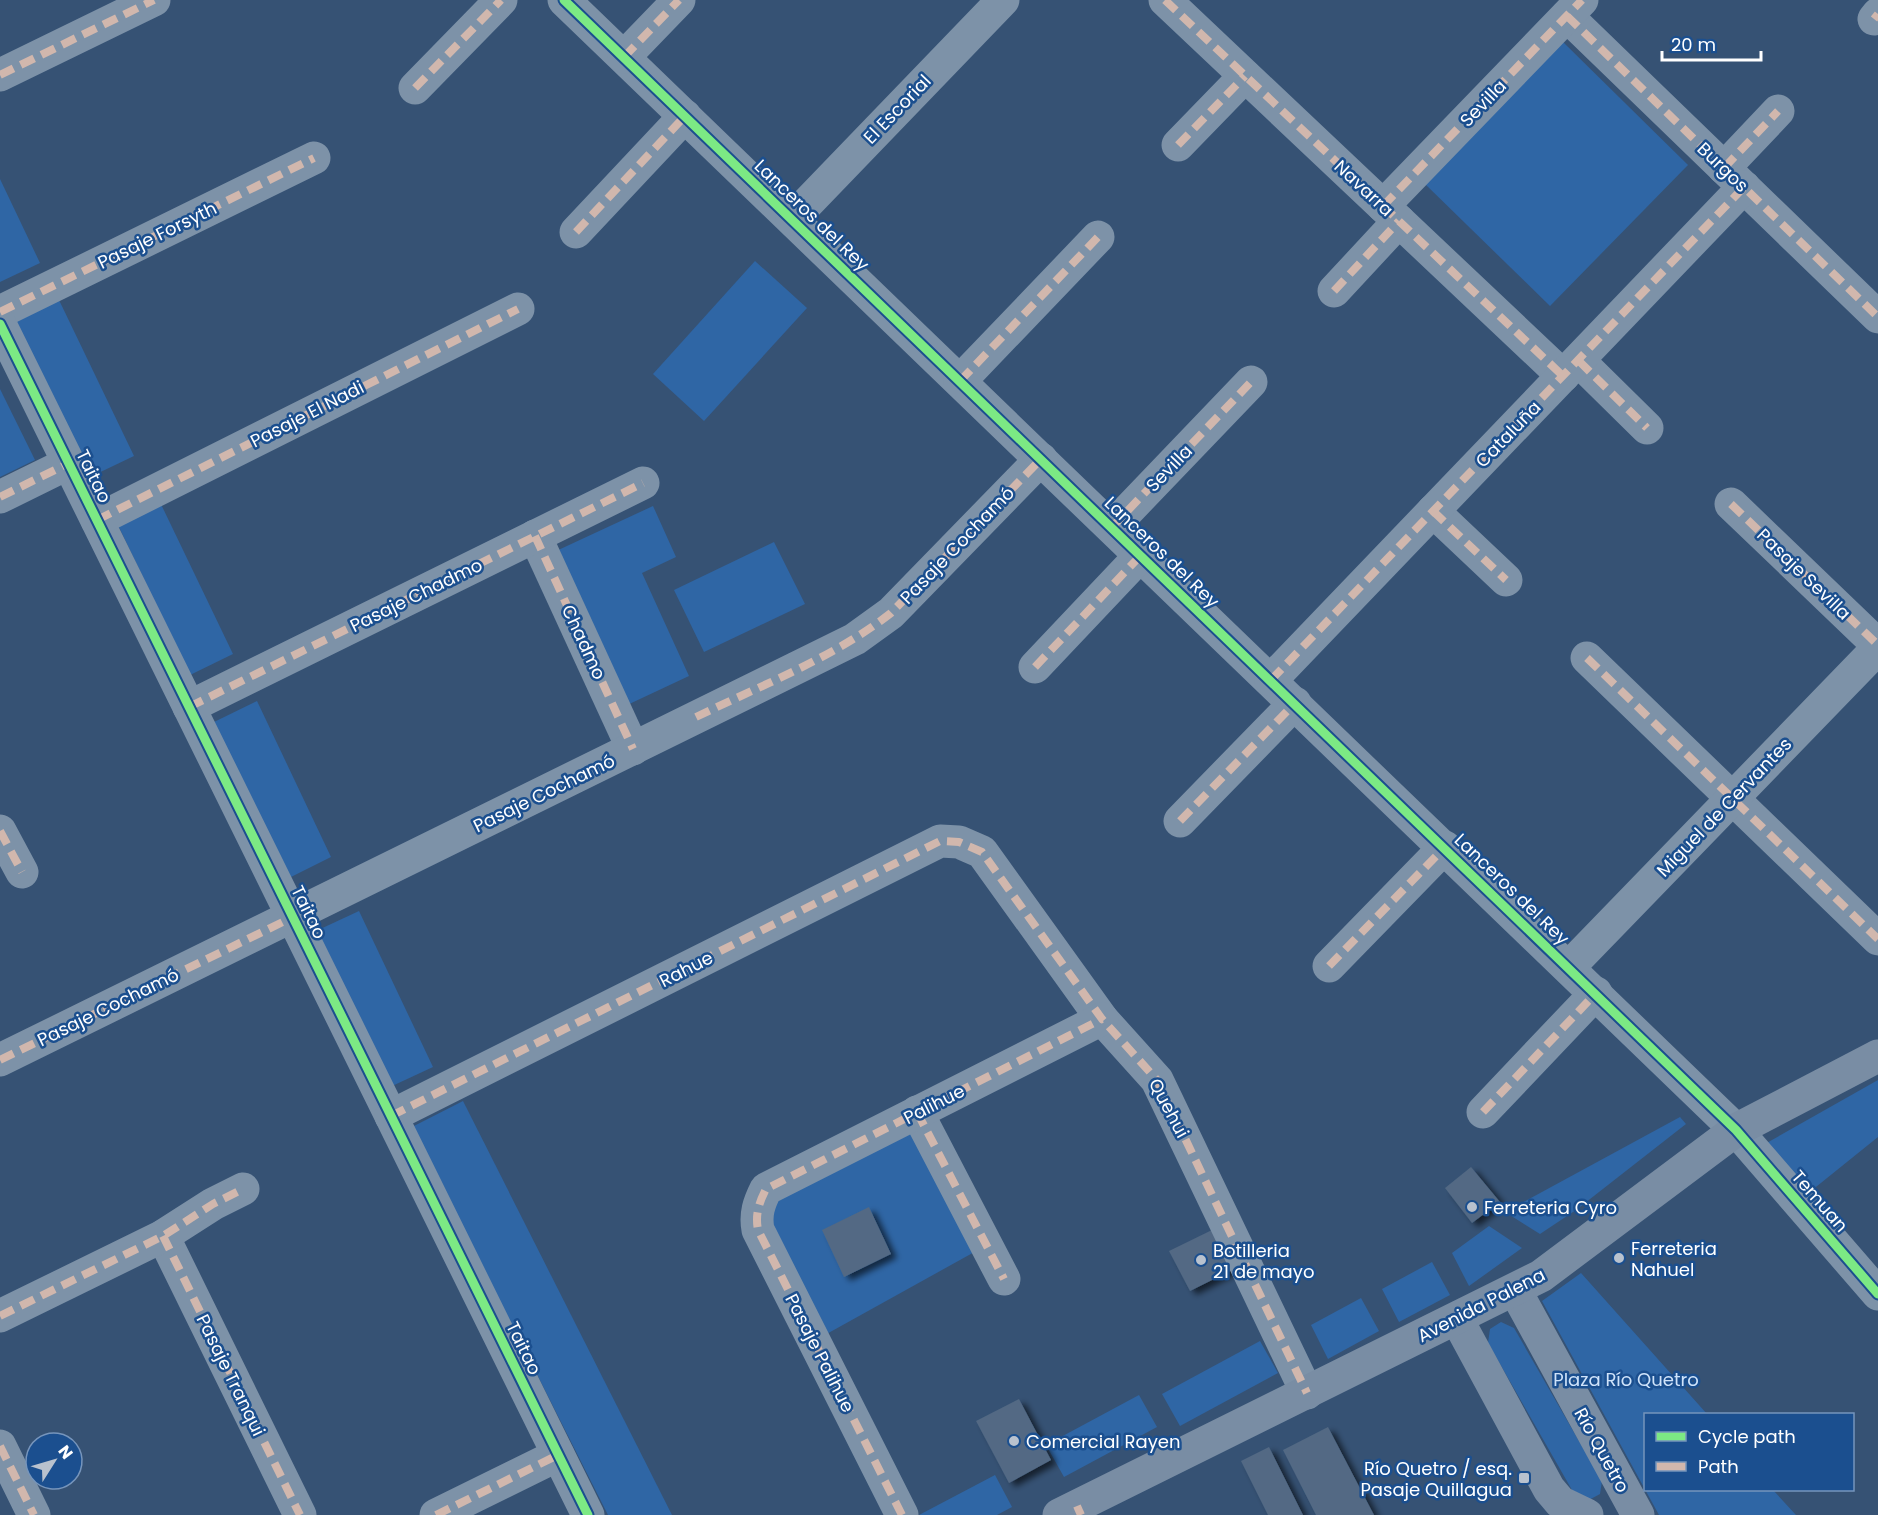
<svg xmlns="http://www.w3.org/2000/svg" width="1878" height="1515" font-family="Poppins,sans-serif">
  <defs>
    <filter id="shadow"><feDropShadow dx="6" dy="4" stdDeviation="3" flood-color="#0009"/></filter>
  </defs>
  <rect width="100%" height="100%" fill="#365274"/>
  <!-- green -->
  <g fill="#2f66a5">
    <path d="M1562,41l126,124 -138,141 -126,-123z"/>
    <path d="M0,179l40,84 -40,19z"/>
    <path d="M755,261l52,47 -103,113 -51,-47z"/>
    <path d="M59,300l75,156 -44,21 -74,-156z"/>
    <path d="M0,389l35,71 -35,17z"/>
    <path d="M158,498l75,156 -43,21 -75,-156z"/>
    <path d="M653,506l23,51 -34,16 47,103 -64,30 -71,-154z"/>
    <path d="M774,542l31,62 -101,48 -30,-62z"/>
    <path d="M257,701l74,156 -42,21 -75,-156z"/>
    <path d="M359,911l74,156 -43,20 -74,-156z"/>
    <path d="M1878,1080v57l-77,62 -45,-50z"/>
    <path d="M463,1101l209,414h-64l-196,-388z"/>
    <path d="M917,1112l70,133 -173,96 -55,-137z"/>
    <path d="M1680,1117l6,7 -110,86 -36,24 -35,-22z"/>
    <path d="M1489,1226l33,22 -53,38 -17,-33z"/>
    <path d="M1432,1262l18,33 -51,27 -17,-33z"/>
    <path d="M1581,1273l126,141h-61v76h127l23,25h-137l-117,-214z"/>
    <path d="M1361,1298l18,33 -51,28 -17,-34z"/>
    <path d="M1501,1322l13,6 88,153 -2,13 -13,7 -11,-4 -88,-154 2,-14z"/>
    <path d="M1260,1341l18,32 -98,53 -18,-32z"/>
    <path d="M1139,1395l18,32 -93,50 -18,-32z"/>
    <path d="M995,1475l17,32 -15,8h-78z"/>
  </g>
  <!-- building -->
  <g fill="#526984" filter="url(#shadow)">
    <path d="M1471,1167l29,35 -28,21 -27,-35z"/>
    <path d="M869,1207l22,47 -47,23 -22,-47z"/>
    <path d="M1212,1230l20,40 -42,21 -21,-40z"/>
    <path d="M1019,1399l32,61 -42,23 -33,-62z"/>
    <path d="M1328,1427l46,88h-58l-33,-65z"/>
    <path d="M1269,1447l34,68h-35l-27,-54z"/>
  </g>
  <g fill="none" stroke-linecap="round" stroke-linejoin="round">
    <!-- street -->
    <g stroke="#7d92a8" stroke-width="33">
      <path d="M564,0l1172,1130 142,164"/>
      <path d="M1165,0l398,376"/>
      <path d="M1567,16l311,301"/>
      <path d="M1874,19l4,-5"/>
      <path d="M624,57l55,-57"/>
      <path d="M0,75l154,-75"/>
      <path d="M415,88l86,-88"/>
      <path d="M1178,145l67,-69"/>
      <path d="M1724,168l54,-57"/>
      <path d="M1383,206l199,-206"/>
      <path d="M792,219l211,-219"/>
      <path d="M576,232l109,-116"/>
      <path d="M1334,291l65,-70"/>
      <path d="M0,312l314,-154"/>
      <path d="M0,324l588,1191"/>
      <path d="M1579,361l68,67"/>
      <path d="M960,381l138,-144"/>
      <path d="M0,497l69,-34"/>
      <path d="M1731,504l147,141"/>
      <path d="M1433,511l73,69"/>
      <path d="M97,520l421,-211"/>
      <path d="M1112,527l139,-145"/>
      <path d="M535,536l98,213"/>
      <path d="M1587,658l291,281"/>
      <path d="M1035,667l106,-112"/>
      <path d="M1271,680l473,-493"/>
      <path d="M189,707l454,-224"/>
      <path d="M1180,821l115,-118"/>
      <path d="M0,831l22,41"/>
      <path d="M1329,966l116,-119"/>
      <path d="M1569,967l309,-319"/>
      <path d="M0,1060l855,-421 36,-26 150,-154"/>
      <path d="M917,1112l87,167"/>
      <path d="M1483,1112l113,-119"/>
      <path d="M391,1116l549,-275 19,1 23,10 120,167 55,61 150,313"/>
      <path d="M163,1236l137,279"/>
      <path d="M0,1316l163,-80 50,-32 30,-15"/>
      <path d="M0,1446l34,69"/>
      <path d="M436,1515l122,-60"/>
      <path d="M902,1515l-144,-285c-3,-16 1,-27 8,-41l336,-170"/>
    </g>
    <!-- secondary -->
    <g stroke="#798da4" stroke-width="33">
      <path d="M1515,1290l123,225"/>
      <path d="M1457,1319l92,170 11,13 27,13"/>
      <path d="M1059,1515l482,-239 195,-146 142,-74"/>
    </g>
    <!-- quiet -->
    <g stroke="#d1b7ad" stroke-width="8" stroke-dasharray="15 8" stroke-linecap="butt">
      <path d="M1165,0l398,376"/>
      <path d="M1567,16l311,301"/>
      <path d="M1874,19l4,-5"/>
      <path d="M624,57l55,-57"/>
      <path d="M0,75l154,-75"/>
      <path d="M415,88l86,-88"/>
      <path d="M1178,145l67,-69"/>
      <path d="M1724,168l54,-57"/>
      <path d="M1383,206l199,-206"/>
      <path d="M576,232l109,-116"/>
      <path d="M1334,291l65,-70"/>
      <path d="M0,312l314,-154"/>
      <path d="M1579,361l68,67"/>
      <path d="M960,381l138,-144"/>
      <path d="M0,497l69,-34"/>
      <path d="M1731,504l147,141"/>
      <path d="M1433,511l73,69"/>
      <path d="M97,520l421,-211"/>
      <path d="M1112,527l139,-145"/>
      <path d="M535,536l98,213"/>
      <path d="M1587,658l291,281"/>
      <path d="M1035,667l106,-112"/>
      <path d="M1271,680l473,-493"/>
      <path d="M189,707l454,-224"/>
      <path d="M696,717c66,-32 137,-59 195,-104l150,-154"/>
      <path d="M1180,821l115,-118"/>
      <path d="M0,831l22,41"/>
      <path d="M1329,966l116,-119"/>
      <path d="M0,1060l293,-143"/>
      <path d="M917,1112l87,167"/>
      <path d="M1483,1112l113,-119"/>
      <path d="M391,1116l549,-275 19,1 23,10 120,167 55,61 150,313"/>
      <path d="M163,1236l137,279"/>
      <path d="M0,1316l163,-80 50,-32 30,-15"/>
      <path d="M0,1446l34,69"/>
      <path d="M1077,1506l4,9"/>
      <path d="M436,1515l122,-60"/>
      <path d="M902,1515l-144,-285c-3,-16 1,-27 8,-41l336,-170"/>
    </g>
    <defs>
      <g id="cycleway">
        <path d="M564,0l1172,1130 142,164"/>
        <path d="M0,324l588,1191"/>
      </g>
    </defs>
    <!-- cycleway casing -->
    <use href="#cycleway" stroke="#1b4f8f" stroke-width="13"/>
    <!-- cycleway -->
    <use href="#cycleway" stroke="#7ce984" stroke-width="9"/>
  </g>
  <!-- markers -->
  <g fill="#b9c2ce" stroke="#1b4f8f" stroke-width="2">
    <circle cx="1472" cy="1207" r="6"/>
    <circle cx="1619" cy="1258" r="6"/>
    <circle cx="1201" cy="1260" r="6"/>
    <circle cx="1014" cy="1441" r="6"/>
    <rect x="1518" y="1472" width="12" height="12" rx="3"/>
  </g>
  <g text-anchor="middle" dominant-baseline="central" stroke-width="5" stroke-linejoin="round" paint-order="stroke">
    <!-- street labels -->
    <g font-size="18" fill="#fff" stroke="#1b4f8f">
      <text transform="translate(1483 103) rotate(-46)">Sevilla</text>
      <text transform="translate(897 109) rotate(-46)">El Escorial</text>
      <text transform="translate(1723 167) rotate(44)">Burgos</text>
      <text transform="translate(1364 188) rotate(43)">Navarra</text>
      <text transform="translate(812 215) rotate(44)">Lanceros del Rey</text>
      <text transform="translate(157 235) rotate(-26)">Pasaje Forsyth</text>
      <text transform="translate(307 414) rotate(-27)">Pasaje El Nadi</text>
      <text transform="translate(1508 434) rotate(-46)">Cataluña</text>
      <text transform="translate(1169 468) rotate(-46)">Sevilla</text>
      <text transform="translate(94 476) rotate(64)">Taitao</text>
      <text transform="translate(957 545) rotate(-46)">Pasaje Cochamó</text>
      <text transform="translate(1162 552) rotate(44)">Lanceros del Rey</text>
      <text transform="translate(1804 574) rotate(44)">Pasaje Sevilla</text>
      <text transform="translate(416 595) rotate(-26)">Pasaje Chadmo</text>
      <text transform="translate(584 642) rotate(65)">Chadmo</text>
      <text transform="translate(544 793) rotate(-26)">Pasaje Cochamó</text>
      <text transform="translate(1724 807) rotate(-46)">Miguel de Cervantes</text>
      <text transform="translate(1512 889) rotate(44)">Lanceros del Rey</text>
      <text transform="translate(309 912) rotate(64)">Taitao</text>
      <text transform="translate(686 969) rotate(-27)">Rahue</text>
      <text transform="translate(108 1007) rotate(-26)">Pasaje Cochamó</text>
      <text transform="translate(934 1104) rotate(-27)">Palihue</text>
      <text transform="translate(1169 1108) rotate(62)">Quehui</text>
      <text transform="translate(1820 1201) rotate(49)">Temuan</text>
      <text transform="translate(1481 1305) rotate(-27)">Avenida Palena</text>
      <text transform="translate(524 1348) rotate(64)">Taitao</text>
      <text transform="translate(820 1353) rotate(63)">Pasaje Palihue</text>
      <text transform="translate(231 1375) rotate(64)">Pasaje Tranqui</text>
      <text transform="translate(1602 1450) rotate(61)">Río Quetro</text>
    </g>
    <!-- poi labels -->
    <g font-size="18" fill="#fff" stroke="#1b4f8f" text-anchor="start">
      <text x="1484" y="1207">Ferreteria Cyro</text>
      <text x="1631" y="1248">Ferreteria<tspan x="1631" dy="21">Nahuel</tspan></text>
      <text x="1213" y="1250">Botilleria<tspan x="1213" dy="21">21 de mayo</tspan></text>
      <text x="1026" y="1441">Comercial Rayen</text>
      <text x="1512" y="1468" text-anchor="end">Río Quetro / esq.<tspan x="1512" dy="21">Pasaje Quillagua</tspan></text>
    </g>
    <!-- park labels -->
    <g font-size="18" fill="#cfe3fa" stroke="#1b4f8f">
      <text x="1626" y="1379">Plaza Río Quetro</text>
    </g>
  </g>
  <!-- legend -->
  <rect x="1644" y="1413" width="210" height="78" fill="#1b4f8f" stroke="#7695bc" stroke-width="1.5"/>
  <rect x="1656" y="1432" width="30" height="9" fill="#7ce984" stroke="#7695bc" stroke-width="1.5"/>
  <text x="1698" y="1443" font-size="18" fill="#ffffff">Cycle path</text>
  <rect x="1656" y="1462" width="30" height="9" fill="#d1b7ad" stroke="#7695bc" stroke-width="1.5"/>
  <text x="1698" y="1473" font-size="18" fill="#ffffff">Path</text>
  <!-- north arrow -->
  <g transform="translate(54 1461) rotate(53)"><circle r="28" fill="#1b4f8f" stroke="#7695bc" stroke-width="1.5"/>
  <path d="M0-4.5L10 22L0 15L-10 22Z" fill="#b9c2ce"/>
  <text y="-9" font-size="16" font-weight="bold" text-anchor="middle" fill="#ffffff">N</text>
  </g>
  <!-- scale -->
  <path d="M1662 51v9h99v-9" fill="none" stroke="#ffffff" stroke-width="3"/>
  <text x="1671" y="51" font-size="18" fill="#ffffff" stroke="#1b4f8f" stroke-width="4.5" paint-order="stroke">20 m</text>
</svg>
